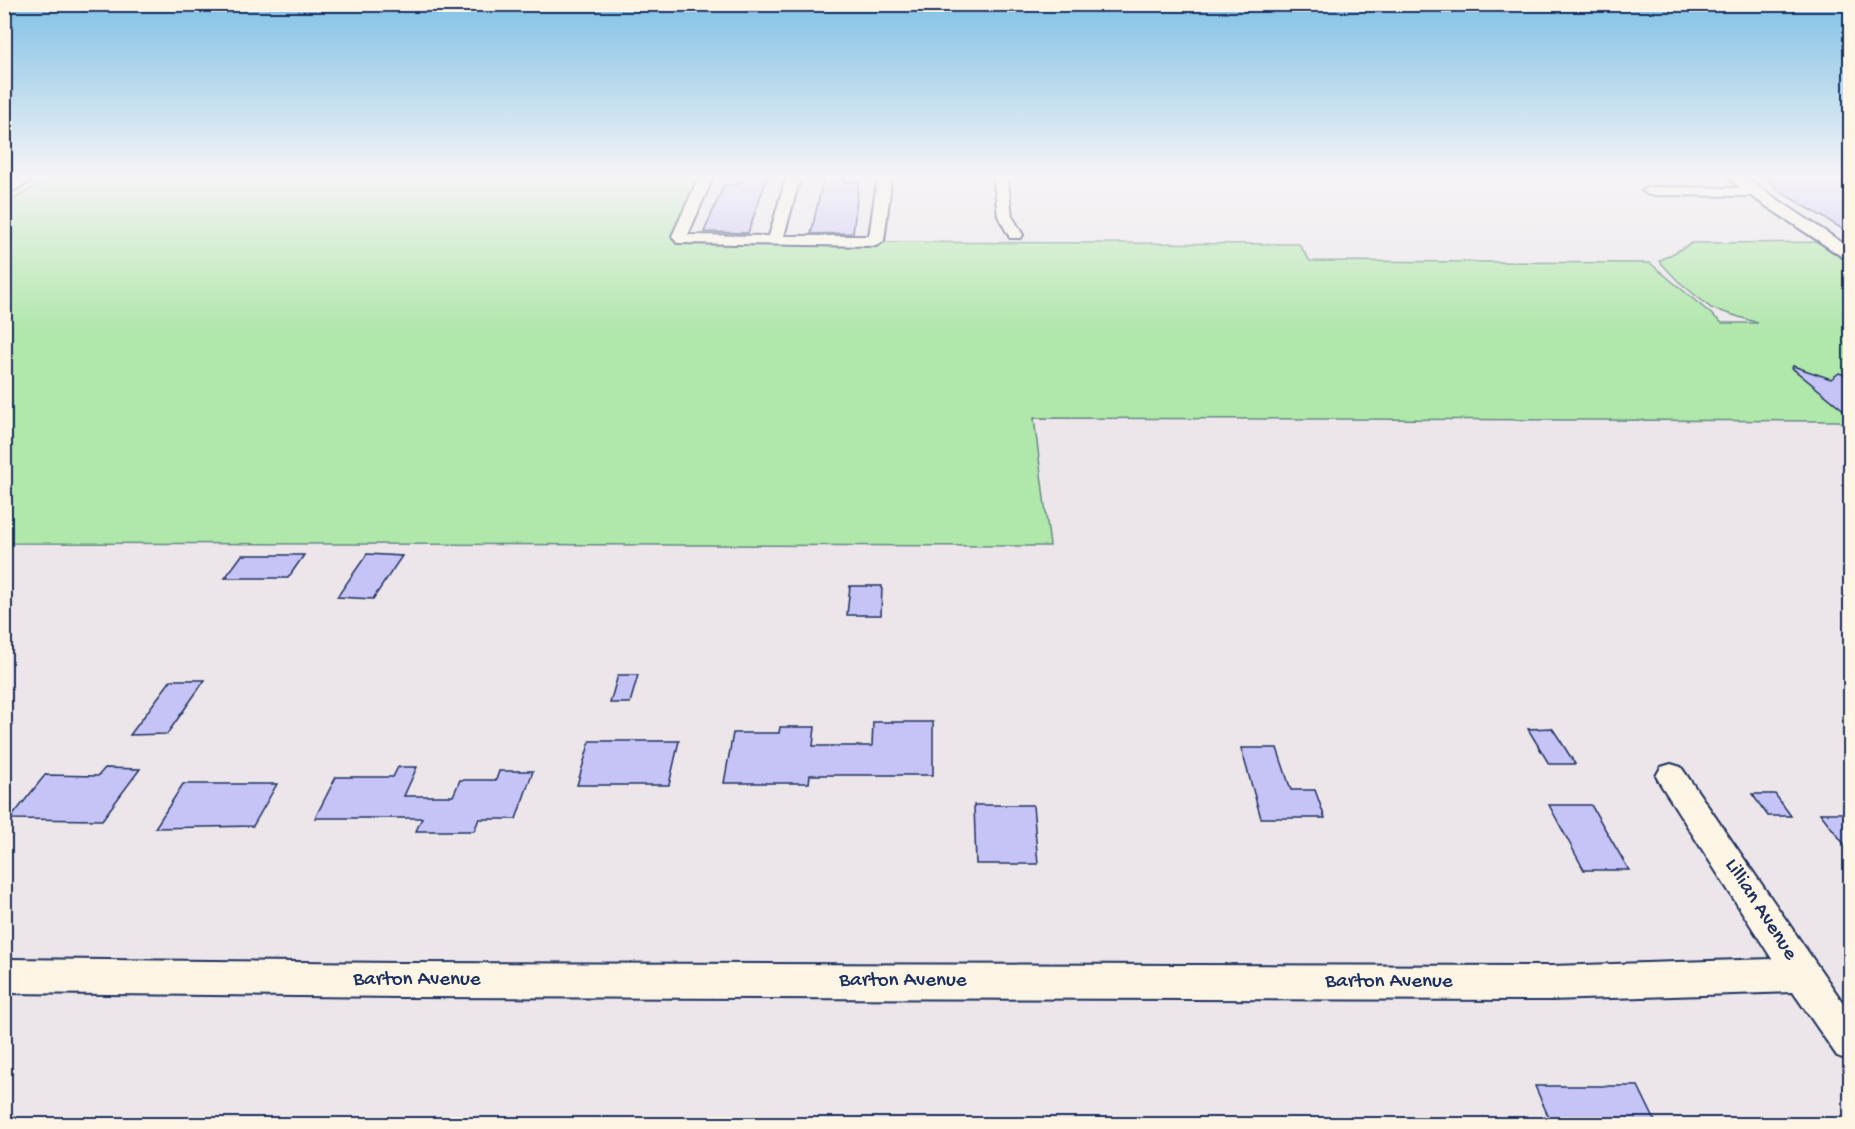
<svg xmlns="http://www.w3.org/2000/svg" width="1855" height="1129" font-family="'Gochi Hand',sans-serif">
  <rect width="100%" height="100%" fill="#ece6ea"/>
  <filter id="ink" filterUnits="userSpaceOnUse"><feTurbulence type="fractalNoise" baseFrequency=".0167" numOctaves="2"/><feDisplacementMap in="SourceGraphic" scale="12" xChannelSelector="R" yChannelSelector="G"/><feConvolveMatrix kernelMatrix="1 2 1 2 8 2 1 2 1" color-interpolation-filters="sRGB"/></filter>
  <g filter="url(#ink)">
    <!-- green -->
    <path fill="#b0e7aa" stroke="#668b84" stroke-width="1.5" d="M55,175h651l-30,66 623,3 11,17 340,2 72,60h36l-47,-15 -33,-27 -19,-20 33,-18 158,-1v189l-11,-10 -805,-3 16,128 -1045,-3 -1,-338z"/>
    <!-- building -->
    <g fill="#c6c4f6" stroke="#1b2f5e" stroke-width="1.5">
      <path d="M745,175h23l-20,58 -44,-1 20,-47h13l1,-3h4z"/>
      <path d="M824,175h21l-1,7h15l-6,51 -42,1z"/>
      <path d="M1764,175h87v59l-72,-43z"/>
      <path d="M1793,366l38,13 8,-6 12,4v39l-59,-48z"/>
      <path d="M367,554l35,2 -29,43 -36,-2z"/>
      <path d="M242,555h62l-16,23h-63z"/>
      <path d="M850,586h32l-1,29h-34z"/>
      <path d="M618,675h20l-8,28h-20z"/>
      <path d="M171,680h34l-38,54 -37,1z"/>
      <path d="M873,722h60v53h-123l-1,8h-85l9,-50h46l1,-6h35l-2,19h59z"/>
      <path d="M1552,728l8,12 15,24h-26l-21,-35z"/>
      <path d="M590,741h89l-10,44h-92z"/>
      <path d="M1241,748h36l14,42h24l10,28h-64z"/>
      <path d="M398,767h19l-13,29h49l7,-16h36l3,-9h34l-17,48h-37l-5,12h-58l6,-13h-107l21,-41h57z"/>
      <path d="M105,768l35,1 -38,51 -92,-1 35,-44 53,1z"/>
      <path d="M183,784h94l-24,42 -98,2z"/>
      <path d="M1752,794h23l16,22h-23z"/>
      <path d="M974,805h59l5,59h-62z"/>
      <path d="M1549,805h42l38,65h-45z"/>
      <path d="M1820,813h31v40z"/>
      <path d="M1535,1086h103l19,39h-105z"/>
    </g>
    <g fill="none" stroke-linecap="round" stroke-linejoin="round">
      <defs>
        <g id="minor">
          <path d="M24,175h17l-37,21v-10z"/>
          <path d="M700,175h14l-26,60 81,1 18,-61h14l-17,61h85l9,-61h14l-8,66 -8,5 -199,-3 -5,-7z"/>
          <path d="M993,175h14l5,41 11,19 -3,3h-10l-12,-22z"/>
          <path d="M1725,175h16l109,73v12l-6,-2 -93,-62 -102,-1 -7,-4 7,-4 91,1z"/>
          <path d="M1671,764l10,3 169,246v48l-13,-5 -44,-64 -242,8 -1150,-3 -397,-4v-34l397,4 1150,3 221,-7 -111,-174 -5,-9 5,-9z"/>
        </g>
      </defs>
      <!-- minor casing -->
      <use href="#minor" stroke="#1b2f5e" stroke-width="4"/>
      <!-- minor -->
      <use href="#minor" fill="#fcf5e5" fill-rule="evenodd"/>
    </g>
  </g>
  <!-- sky -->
  <linearGradient id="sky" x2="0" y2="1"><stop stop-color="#81c2e6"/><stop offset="0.53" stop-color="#f6f4f6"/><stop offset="1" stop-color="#f6f4f6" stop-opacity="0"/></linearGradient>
  <rect width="1855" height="333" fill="url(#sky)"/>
  <g text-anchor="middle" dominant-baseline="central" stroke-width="6" stroke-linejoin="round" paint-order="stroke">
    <!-- near-street labels -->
    <g font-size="21" fill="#1b2f5e" stroke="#fcf5e5">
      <text transform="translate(1760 910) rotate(57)">Lillian Avenue</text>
      <text x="417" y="980">Barton Avenue</text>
      <text x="903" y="981">Barton Avenue</text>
      <text x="1389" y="982">Barton Avenue</text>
    </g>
  </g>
  <!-- margin -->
  <rect width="1855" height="1129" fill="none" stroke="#fcf5e5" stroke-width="24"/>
  <rect x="12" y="12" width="1831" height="1105" fill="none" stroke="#1b2f5e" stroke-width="2" filter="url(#ink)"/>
</svg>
